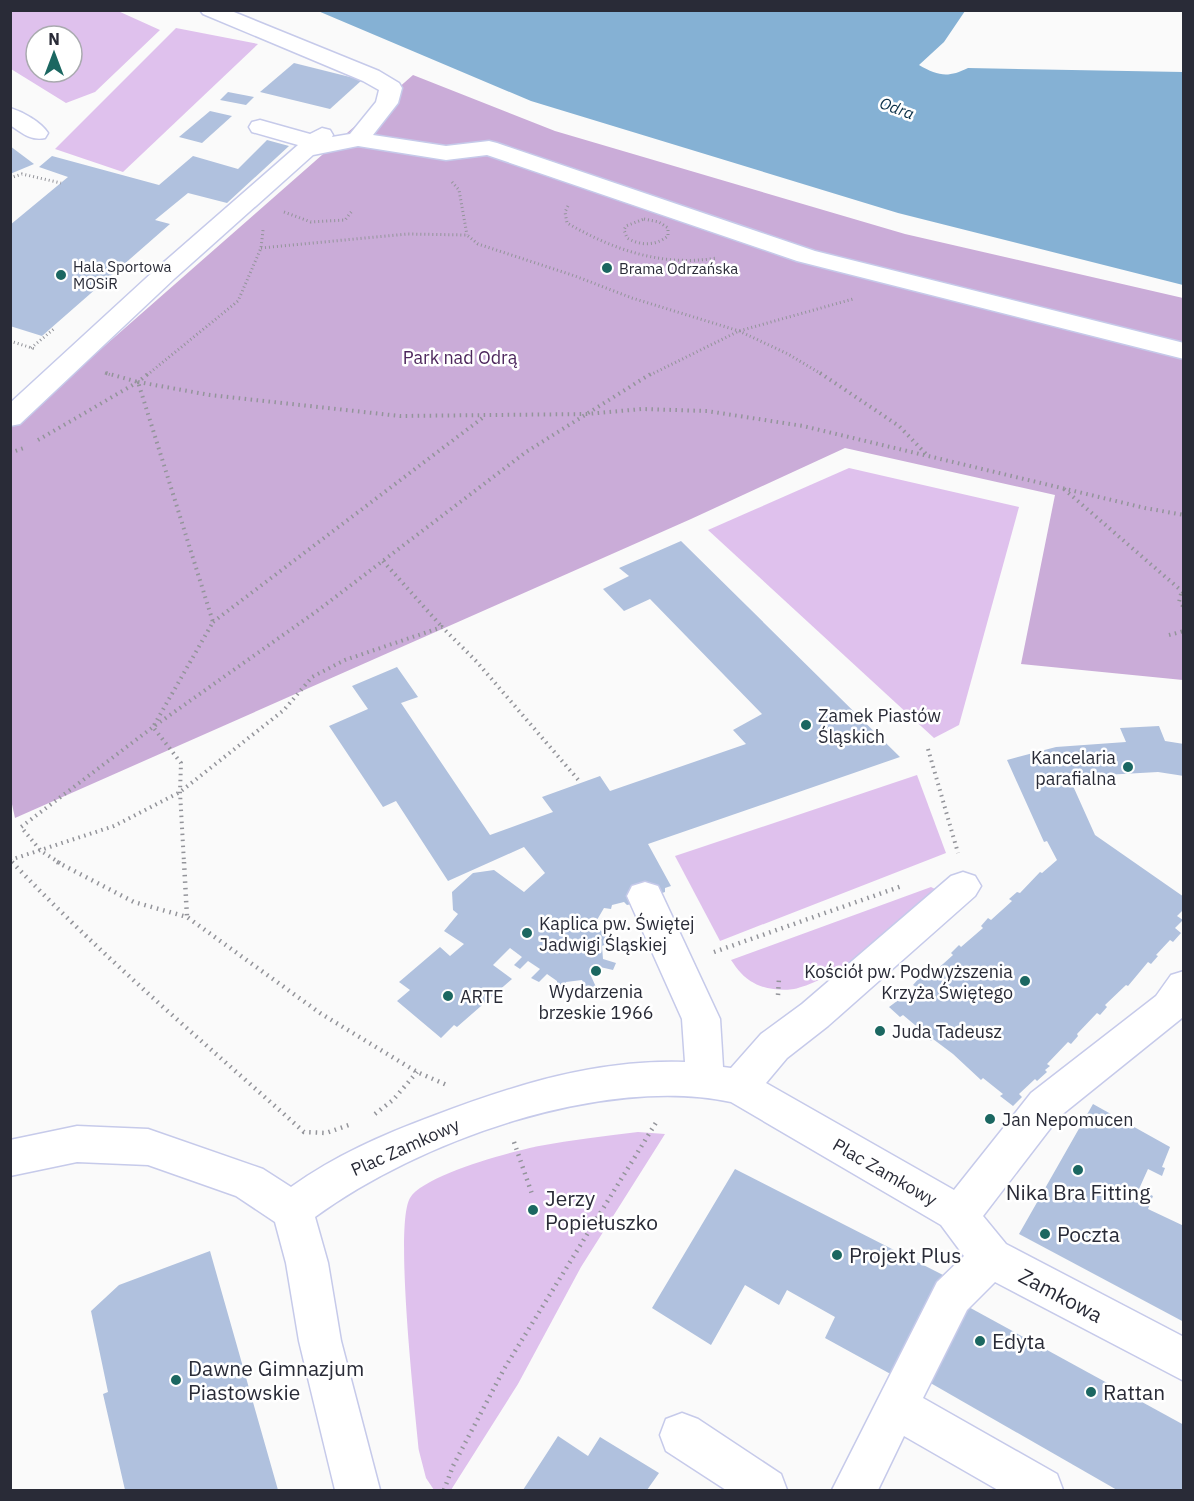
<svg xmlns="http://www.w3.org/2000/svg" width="1194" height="1501" font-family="'IBM Plex Sans',sans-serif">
  <rect width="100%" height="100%" fill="#fafafa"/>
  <!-- green -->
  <g fill="#dfc1ed" fill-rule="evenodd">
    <path d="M10,11h108l42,19 -65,62 -29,11 -55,-34zM36,36h36v36h-36z"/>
    <path d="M176,28l82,16 -135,128 -68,-23z"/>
    <path d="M849,468l170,39 -60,218 -25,13 -226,-208z"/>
    <path d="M917,775l29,78 -226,88 -45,-85z"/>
    <path d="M931,887l4,2c-8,10 -15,20 -23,29 -20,21 -90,66 -118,71 -10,2 -31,0 -40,-6 -10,-5 -17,-14 -23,-23z"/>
    <path d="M638,1132l27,2 -84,133 -63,117 -67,106h-17l-8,-12 -7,-27c-4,-42 -25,-226 -9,-253 13,-23 103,-47 129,-52 33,-6 66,-10 99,-14z"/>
  </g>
  <!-- forest -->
  <path fill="#caacd8" d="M413,75l142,56 350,103 278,64v382l-162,-16 34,-169 -210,-47 -154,71 -676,299 -5,-23v-366z"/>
  <!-- water -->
  <path fill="#85b1d4" d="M318,11h647l-21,31 -25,23c19,11 29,13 49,3l215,4v213l-285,-72 -367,-112z"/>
  <!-- building -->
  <g fill="#b0c1de">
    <path d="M294,63l68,17 -32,29 -70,-17z"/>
    <path d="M228,92l26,5 -8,8 -26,-5z"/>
    <path d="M210,111l22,5 -30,27 -23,-6z"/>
    <path d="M267,140l22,6 -62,57 -39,-10 -33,27 15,4 -128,112 -32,-10v-101l58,-48 -29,-10 13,-11 107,29 34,-29 45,13z"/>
    <path d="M10,146l24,18 -24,10z"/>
    <path d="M681,541l219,216 -252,87 23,42 -6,2v4l-33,12 -5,1 -3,-3 -12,3 -1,4 -7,-1 -10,17 19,16 -11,5 1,13 13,4 -3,7 -13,-3 -9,9 5,11 -9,4 -5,-11 -16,2 1,9h-9l-1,-10 -10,-7 -8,8 -8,-4 9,-9 -12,-8 -8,8 -6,-4 8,-8 -12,-9 -17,17 19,14 -55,48 -3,-2 -13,13 -44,-37 13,-11 -11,-8 41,-35 10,9 14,-12 -20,-13 14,-17 -5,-4 -1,-18 21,-19 21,-3 30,22 21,-19 -21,-26 -76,34 -52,-80 -13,6 -54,-81 39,-17 -16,-23 45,-19 21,30 -17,6 89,132 63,-23 -11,-15 58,-21 10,15 136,-47 -13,-14 29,-16 -112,-115 -26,12 -21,-22 26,-13 -10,-8z"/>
    <path d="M1159,726l6,15 19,3v32l-26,-4 -89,5 26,58 89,62v12l-7,7 6,4 -8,8 6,5 -8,9 -3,-2 -14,15 2,1 -7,8 -3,-2 -20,24 -2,-1 -21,20 2,2 -7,8 -3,-2 -20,21 1,2 -7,8 -3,-2 -21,22 3,2 -5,4 2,2 -10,9 -2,-2 -16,15 3,3 -9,9 -13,-10 3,-2 -20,-16 -2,2 -28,-26 -20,-15 -2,2 -12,-9 2,-2 -18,-15 -3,2 -11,-10 27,-20 -3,-2 8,-9 7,-3 3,1 12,-10 10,-9 -2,-2 8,-8 2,2 22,-19 -2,-2 7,-8 3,2 21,-19 -3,-2 8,-7 3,1 20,-21 2,1 15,-13 -10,-19 -3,1 -37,-82 49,-13 70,-5 -6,-14z"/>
    <path d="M1093,1104l77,43 -8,20 3,1 -3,8 -14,-7 -9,20 14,7 -5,13 36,17v96l-165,-88z"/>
    <path d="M735,1169l210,107 -49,101 -71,-39 10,-21 -48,-27 -8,15 -34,-20 -34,60 -59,-37z"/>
    <path d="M210,1251l68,239h-153l-22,-96 5,-2 -17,-81 28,-26z"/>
    <path d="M965,1305l219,120v65h-67l-190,-109z"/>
    <path d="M558,1436l30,20 12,-19 59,36 -12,17h-124z"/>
  </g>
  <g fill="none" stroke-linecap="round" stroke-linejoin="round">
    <defs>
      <g id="minor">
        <path d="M200,10h29l150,61 20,12 3,5 -4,15 -25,32 73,11 43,-5 8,2 318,108 369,92v16l-387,-98 -310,-106 -41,5 -88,-14 -45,9 -139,124 -154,145 -10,2v-23l146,-134 142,-124 -46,-13 -3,-5 3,-5 8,-2 50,14 12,-6 8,2 3,5 -1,2 18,-3 26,-32 3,-12 -16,-9 -160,-67z"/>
        <path d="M10,108c13,4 31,14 38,25l-3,5c-14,3 -23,-5 -35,-13z"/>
        <path d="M963,872l12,4 6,10 -6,10 -147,130 -41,32 -21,25 188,107 77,-97 125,-97 15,-21 13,-4 -2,47 -123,99 -76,99 23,28 178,93v44l-189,-99 -28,28 -44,88 134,76 6,16h-65l-94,-54 -26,54h-46l105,-208 27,-26 -23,-31 -210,-123c-129,-27 -312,39 -416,115l13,46 13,78 39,149h-45l-36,-149 -13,-78 -11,-41 -39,-26 -88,-31 -71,-3 -67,14v-36l67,-14 71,3 115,40 28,18c45,-32 91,-52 142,-71 81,-31 164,-57 252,-54l-3,-43 -55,-123 5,-10 13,-4 13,4 62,133 3,48 8,1 30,-34 41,-30 149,-128z"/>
        <path d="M682,1413l16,6 83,55 6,16h-61l-60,-39 -6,-16 6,-16z"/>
      </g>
    </defs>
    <!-- minor casing -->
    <use href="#minor" stroke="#c6caea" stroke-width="3"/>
    <!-- path-far2 -->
    <g stroke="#93949a" stroke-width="3" stroke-dasharray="1 3" stroke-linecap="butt">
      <path d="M10,178l12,-4 39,9"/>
      <path d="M452,182l7,8 8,45"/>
      <path d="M568,206l-3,6 2,11c47,27 95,44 150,35"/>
      <path d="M284,212l27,10 34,-2 7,-9"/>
      <path d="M644,219l15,3 9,6v8c-13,10 -27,10 -41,2l-3,-8 2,-4z"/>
      <path d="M261,248l146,-14 60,1 11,9 97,32 57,22 107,33 49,23 35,21"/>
      <path d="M10,341l25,8"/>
      <path d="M31,348l24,-20"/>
      <path d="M105,373l6,2"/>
      <path d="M147,375l91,-74 23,-53 2,-18"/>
      <path d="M650,375l89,-44 114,-32"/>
    </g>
    <!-- path-far1 -->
    <g stroke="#93949a" stroke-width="4" stroke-dasharray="1.5 4.5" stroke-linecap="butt">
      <path d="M106,373l32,9 75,240 -60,105 28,36 -1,29 4,71"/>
      <path d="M820,373l79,53 29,30"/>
      <path d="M138,382l72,13 190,21 187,-2 55,-5 65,2 96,15 342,82 39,7"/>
      <path d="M38,440l100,-58 11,-9"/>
      <path d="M10,453l14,-5"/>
      <path d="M1064,489l120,104 -3,1 -2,8 5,5"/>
      <path d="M383,561l59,66"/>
      <path d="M213,622l272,-206"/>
      <path d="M1169,635l15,-4"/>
      <path d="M928,749l30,104"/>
      <path d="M10,860l104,-34 66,-34 104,-82 28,-33 33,-17 97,-33 35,35 104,121"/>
      <path d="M10,860l3,3"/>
      <path d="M60,863l-19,-12 -20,-24 132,-100 164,-116 209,-159 126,-79"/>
    </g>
    <!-- path -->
    <g stroke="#93949a" stroke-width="4.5" stroke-dasharray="1.5 5" stroke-linecap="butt">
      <path d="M12,862c91,96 194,182 292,270l22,1 23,-8"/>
      <path d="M57,862l77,40 53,15 133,96 97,59 32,14"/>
      <path d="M184,862l3,55"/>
      <path d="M714,952l188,-66"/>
      <path d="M778,995l1,-17"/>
      <path d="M375,1114l18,-14 24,-28"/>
      <path d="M514,1142l18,52"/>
      <path d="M444,1490l9,-24 51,-97 153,-248"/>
    </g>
    <!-- minor -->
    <use href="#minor" fill="#fff" fill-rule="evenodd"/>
  </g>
  <!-- markers -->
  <g fill="#1b6761" stroke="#fff" stroke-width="2">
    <circle cx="607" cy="268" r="6"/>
    <circle cx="61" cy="275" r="6"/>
    <circle cx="806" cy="725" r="6"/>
    <circle cx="1128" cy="767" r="6"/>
    <circle cx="527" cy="933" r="6"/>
    <circle cx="596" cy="971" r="6"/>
    <circle cx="1025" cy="981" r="6"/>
    <circle cx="448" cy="996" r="6"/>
    <circle cx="880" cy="1031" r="6"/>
    <circle cx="990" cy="1119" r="6"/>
    <circle cx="1078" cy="1170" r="6"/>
    <circle cx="533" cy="1210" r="6"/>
    <circle cx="1045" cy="1234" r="6"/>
    <circle cx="837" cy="1255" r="6"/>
    <circle cx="980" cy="1341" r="6"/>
    <circle cx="176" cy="1380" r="6"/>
    <circle cx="1091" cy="1392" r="6"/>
  </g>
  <g text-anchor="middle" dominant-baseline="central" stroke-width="5" stroke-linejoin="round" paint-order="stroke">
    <!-- far-poi labels -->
    <g font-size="15" fill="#292b37" stroke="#fff" text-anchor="start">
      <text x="73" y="266">Hala Sportowa<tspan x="73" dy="17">MOSiR</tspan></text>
      <text x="619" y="268">Brama Odrzańska</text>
    </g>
    <!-- far-water labels -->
    <g font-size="16" font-style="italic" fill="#0a2f47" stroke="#fff">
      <text transform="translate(897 108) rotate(20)">Odra</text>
    </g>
    <!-- park labels -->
    <g font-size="18" fill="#4d275d" stroke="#fff">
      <text x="460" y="357">Park nad Odrą</text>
    </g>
    <!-- poi labels -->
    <g font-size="18" fill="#292b37" stroke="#fff" text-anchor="start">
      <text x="818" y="715">Zamek Piastów<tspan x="818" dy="21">Śląskich</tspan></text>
      <text x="1116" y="757" text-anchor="end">Kancelaria<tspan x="1116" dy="21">parafialna</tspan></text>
      <text x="539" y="923">Kaplica pw. Świętej<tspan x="539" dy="21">Jadwigi Śląskiej</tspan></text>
      <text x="1013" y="971" text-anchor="end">Kościół pw. Podwyższenia<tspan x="1013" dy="21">Krzyża Świętego</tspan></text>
      <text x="596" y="991" text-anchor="middle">Wydarzenia<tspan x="596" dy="21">brzeskie 1966</tspan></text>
      <text x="460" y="996">ARTE</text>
      <text x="892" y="1031">Juda Tadeusz</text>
      <text x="1002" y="1119">Jan Nepomucen</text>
    </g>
    <!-- street labels -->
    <g font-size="18" fill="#292b37" stroke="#fff">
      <text transform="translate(405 1147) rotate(-24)">Plac Zamkowy</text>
      <text transform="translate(885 1172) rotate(30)">Plac Zamkowy</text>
    </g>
    <!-- near-poi labels -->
    <g font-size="21" fill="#292b37" stroke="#fff" text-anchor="start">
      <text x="1078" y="1192" text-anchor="middle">Nika Bra Fitting</text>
      <text x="545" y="1198">Jerzy<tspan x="545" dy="24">Popiełuszko</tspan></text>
      <text x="1057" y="1234">Poczta</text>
      <text x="849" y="1255">Projekt Plus</text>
      <text x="992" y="1341">Edyta</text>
      <text x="188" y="1368">Dawne Gimnazjum<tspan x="188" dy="24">Piastowskie</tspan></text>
      <text x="1103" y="1392">Rattan</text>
    </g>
    <!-- near-street labels -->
    <g font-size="21" fill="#292b37" stroke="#fff">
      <text transform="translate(1061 1295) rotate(28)">Zamkowa</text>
    </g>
  </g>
  <!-- border -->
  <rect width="1194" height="1501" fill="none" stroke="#292b37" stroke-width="24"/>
  <!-- north arrow -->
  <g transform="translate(54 54)"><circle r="28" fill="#ffffff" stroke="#a9aaaf" stroke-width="1.5"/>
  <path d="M0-4.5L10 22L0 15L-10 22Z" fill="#1b6761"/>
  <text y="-9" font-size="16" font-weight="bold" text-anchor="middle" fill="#292b37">N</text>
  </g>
</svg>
